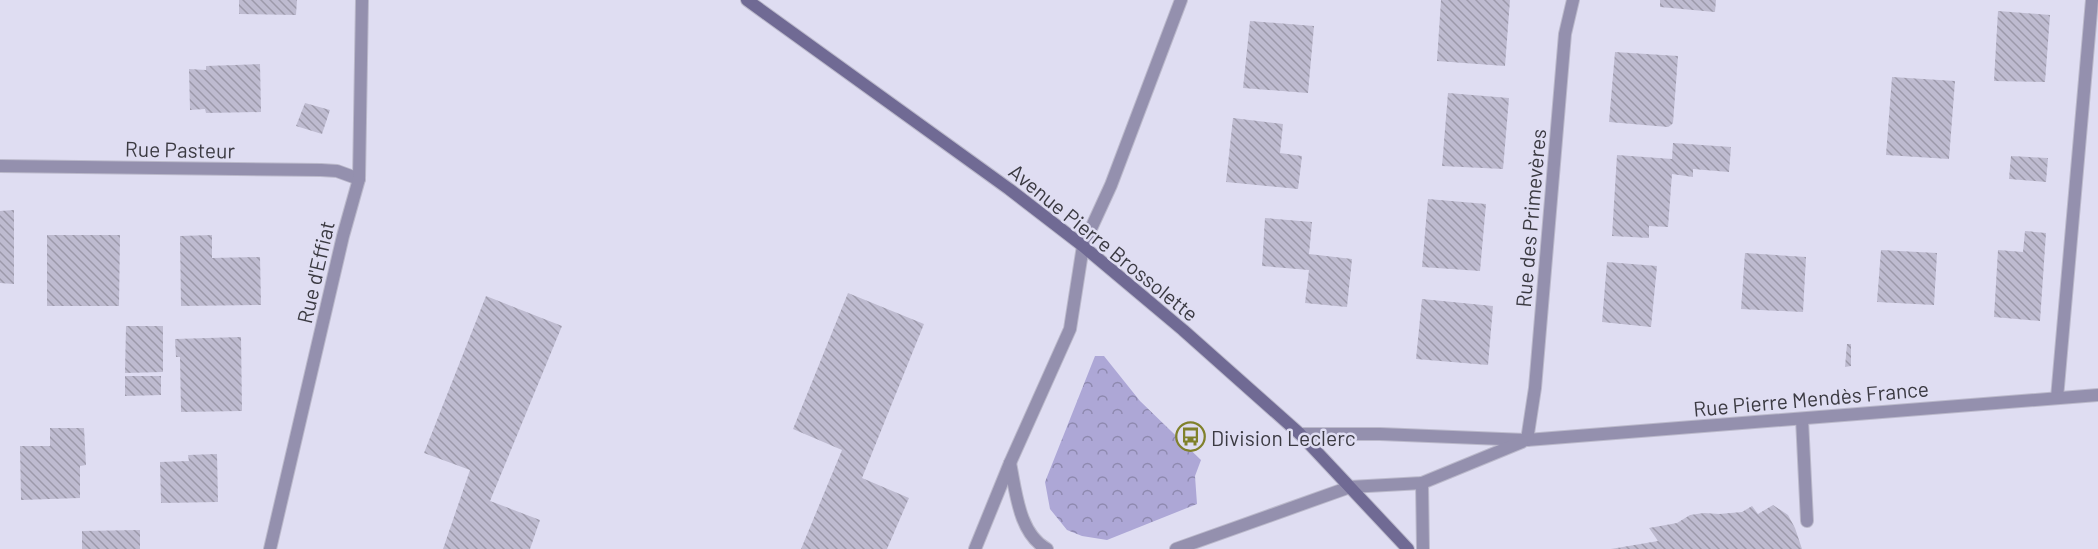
<svg xmlns="http://www.w3.org/2000/svg" width="2098" height="549" font-family="Barlow,sans-serif">
  <defs>
    <pattern id="park-crowns" width="20" height="18" patternUnits="userSpaceOnUse" patternTransform="scale(1.5)"><rect width="20" height="18" fill="#ada7d6"/><path d="M2 6a3 3 0 1 1 6 0M12 15a3 3 0 1 1 6 0" fill="none" stroke="#8e89af"/></pattern>
    <pattern id="building-back-hatch" width="6" height="6" patternUnits="userSpaceOnUse" patternTransform="scale(1.5)"><rect width="6" height="6" fill="#bebbd0"/><path d="M-1 5l2 2M0 0l6 6M5-1l2 2" fill="none" stroke="#9c99aa"/></pattern>
  </defs>
  <rect width="100%" height="100%" fill="#dfddf2"/>
  <!-- park -->
  <path fill="url(#park-crowns)" d="M1095,356h9l36,45 61,59 -6,16 2,28 -90,36 -25,-4 -15,-6 -17,-21 -5,-27z"/>
  <!-- building -->
  <g fill="url(#building-back-hatch)">
    <path d="M239,0h58l-1,15 -57,-1z"/>
    <path d="M1441,0h69l-5,66 -68,-5z"/>
    <path d="M1660,0h56l-1,12 -55,-5z"/>
    <path d="M1998,11l52,4 -5,67 -51,-1z"/>
    <path d="M1250,21l64,5 -6,67 -65,-5z"/>
    <path d="M1615,52l63,4 -5,67 -2,2 -3,2 -59,-5z"/>
    <path d="M260,64l1,48 -55,1 -1,-4 -15,1 -1,-41 17,1v-4z"/>
    <path d="M1892,77l63,4 -6,78 -63,-4z"/>
    <path d="M1448,93l61,5 -6,71 -61,-3z"/>
    <path d="M305,103l25,7 -8,24 -26,-8z"/>
    <path d="M1233,118l50,6 -3,29 22,3 -4,33 -72,-7z"/>
    <path d="M1673,143l58,4 -2,25 -36,-3v8l-21,-3 -4,53 -19,-1v12l-37,-2 5,-81 55,4z"/>
    <path d="M2011,156l37,2 -2,24 -37,-3z"/>
    <path d="M1428,199l58,5 -6,67 -58,-4z"/>
    <path d="M14,210v74l-14,-1v-72z"/>
    <path d="M1265,218l47,4 -3,32 43,5 -5,48 -42,-4 4,-33 -47,-4z"/>
    <path d="M2025,231l21,2 -6,88 -46,-4 4,-67 25,2z"/>
    <path d="M47,235h73l-1,71h-72z"/>
    <path d="M212,235v23l48,-1 1,48 -80,1 -1,-70z"/>
    <path d="M1881,250l56,3 -3,52 -57,-3z"/>
    <path d="M1745,253l61,4 -3,55 -62,-3z"/>
    <path d="M1607,262l50,4 -6,61 -49,-5z"/>
    <path d="M848,293l76,31 -62,154 47,20 -22,51h-86l41,-99 -49,-21z"/>
    <path d="M486,296l76,30 -72,175 50,19 -10,29h-87l27,-79 -46,-17z"/>
    <path d="M1422,299l71,7 -5,59 -72,-6z"/>
    <path d="M126,326h37v46l-38,1z"/>
    <path d="M241,337l1,74 -61,1 -1,-55h-4l-1,-18z"/>
    <path d="M1847,344h4v22l-6,1z"/>
    <path d="M125,376h36v19l-36,1z"/>
    <path d="M50,428h34l2,37 -6,1v32l-59,2 -1,-54h30z"/>
    <path d="M217,454l1,48 -57,1 -1,-41 29,-1 -1,-6z"/>
    <path d="M1773,505l15,10 7,13 7,21h-191l47,-8 -9,-13 28,-5 13,-8 14,-2 15,1 23,-2 10,-6 6,8z"/>
    <path d="M140,530v19h-58v-18z"/>
  </g>
  <g fill="none" stroke-linecap="round" stroke-linejoin="round">
    <defs>
      <g id="lane">
        <path d="M2057,398l35,-398"/>
        <path d="M1802,419l5,102"/>
      </g>
      <g id="street">
        <path d="M0,166l321,4 16,1 22,8"/>
        <path d="M1300,434h80l147,6 571,-45"/>
        <path d="M1527,440l8,-52 30,-354 8,-34"/>
        <path d="M1010,463c6,29 9,71 37,86"/>
        <path d="M1422,483l1,66"/>
        <path d="M270,549l73,-313 16,-57 3,-179"/>
        <path d="M975,549l35,-86 60,-134 13,-83 28,-61 70,-185"/>
        <path d="M1176,549l174,-62 72,-4 100,-41"/>
      </g>
      <path id="secondary" d="M747,0l262,189 74,57 100,84 117,104 108,115"/>
    </defs>
    <!-- lane casing -->
    <use href="#lane" stroke="#bbb9cb" stroke-width="14"/>
    <!-- street casing -->
    <use href="#street" stroke="#bbb9cb" stroke-width="14"/>
    <!-- secondary casing -->
    <use href="#secondary" stroke="#bbb9cb" stroke-width="14"/>
    <!-- lane -->
    <use href="#lane" stroke="#9490ae" stroke-width="12"/>
    <!-- street -->
    <use href="#street" stroke="#9490ae" stroke-width="12"/>
    <!-- secondary -->
    <use href="#secondary" stroke="#706a94" stroke-width="12"/>
  </g>
  <!-- icons -->
  <defs>
    <symbol id="bus-ring" viewBox="-11 -11 22 22"><circle r="9.5" fill="#dfddf2" stroke="#80812b" stroke-width="1.5"/><path d="M-5-6H5V4H4V6H2V4H-2V6H-4V4H-5ZM-3.5-4V0h7V-4ZM-3.5 1.2v1.5H-2V1.2ZM2 1.2v1.5H3.5V1.2Z" fill="#80812b"/></symbol>
  </defs>
  <g fill-rule="evenodd">
    <use href="#bus-ring" x="1174" y="420" width="33" height="33"/>
  </g>
  <g text-anchor="middle" dominant-baseline="central" stroke-width="5" stroke-linejoin="round" paint-order="stroke">
    <!-- street labels -->
    <g font-size="21" fill="#3b3a42" stroke="#dfddf2">
      <text transform="translate(180 149) rotate(1)">Rue Pasteur</text>
      <text transform="translate(1530 218) rotate(-85)">Rue des Primevères</text>
      <text transform="translate(1104 242) rotate(39)">Avenue Pierre Brossolette</text>
      <text transform="translate(315 272) rotate(-77)">Rue d'Effiat</text>
      <text transform="translate(1811 398) rotate(-5)">Rue Pierre Mendès France</text>
    </g>
    <!-- poi labels -->
    <g font-size="21" fill="#3b3a42" stroke="#dfddf2" text-anchor="start">
      <text x="1211" y="437">Division Leclerc</text>
    </g>
  </g>
</svg>
